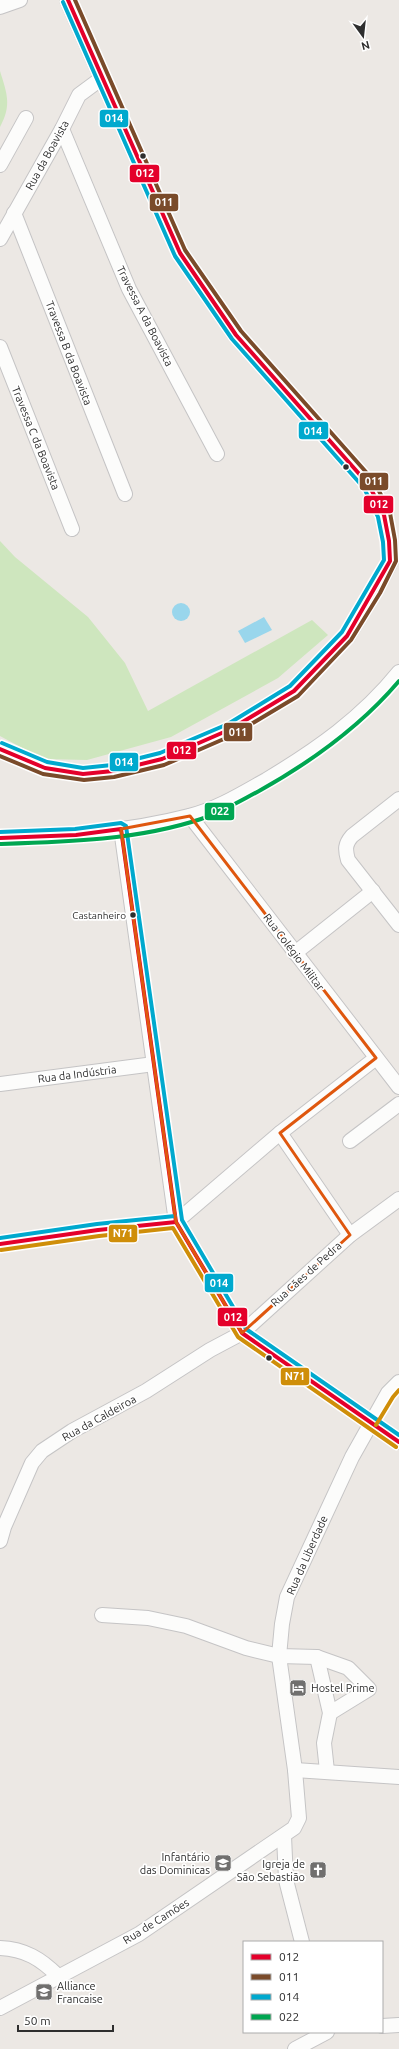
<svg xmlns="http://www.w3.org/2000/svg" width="399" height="2049" font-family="Ubuntu,sans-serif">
  <rect width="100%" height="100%" fill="#ece8e4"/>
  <!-- green -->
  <g fill="#cee6be">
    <path d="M0,71c7,23 12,34 0,56z"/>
    <path d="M0,541l15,16 73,60 37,46 23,48 164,-91 16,15 -50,43 -107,59 -84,23 -44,-1 -43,-23z"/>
  </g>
  <!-- water -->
  <g fill="#99d6ec">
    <circle cx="181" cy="612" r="9"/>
    <path d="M264,617l8,13 -27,13 -7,-12z"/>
  </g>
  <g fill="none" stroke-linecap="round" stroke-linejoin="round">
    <defs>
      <g id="minor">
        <path d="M0,7l20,-7"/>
        <path d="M62,129l67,160 88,165"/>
        <path d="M0,165l26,-47"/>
        <path d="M14,213l111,281"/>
        <path d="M0,239l62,-110 17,-34 23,-17"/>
        <path d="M0,347l72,182"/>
        <path d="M399,799l-47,37c-7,8 -7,13 -4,24l51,65"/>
        <path d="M190,816l209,271"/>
        <path d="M121,829l55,393 66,111 157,109"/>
        <path d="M0,838c64,-2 127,-6 189,-22 28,-7 52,-22 77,-36 50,-30 96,-62 133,-108"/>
        <path d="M295,953l78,-62"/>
        <path d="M0,1084l154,-20"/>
        <path d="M280,1133l70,102"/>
        <path d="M350,1141l49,-37"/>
        <path d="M176,1222l104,-89 96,-75"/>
        <path d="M0,1244l98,-14 78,-8"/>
        <path d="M0,1541l4,-14 28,-64 10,-12 30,-20 74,-40 64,-41 32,-17 108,-98 49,-36"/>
        <path d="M102,1615l46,3 38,8 60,22 33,8 38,1 31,11 21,21 -39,24"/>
        <path d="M317,1657l13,56 -6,30 3,28"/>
        <path d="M295,1770l104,7"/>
        <path d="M284,1836l2,44 16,62"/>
        <path d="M0,1948c25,1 41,11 58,28"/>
        <path d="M0,2008l139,-74 155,-106 5,-10 -4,-48 -16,-114 3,-32 5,-27 65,-140 36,-64 11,-11"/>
        <path d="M382,2026l17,-1"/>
        <path d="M295,2049l32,-17"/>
      </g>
      <path id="major" d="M0,749l45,19 38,6 30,-3 49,-12 69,-30 63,-38 53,-55 28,-46 15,-29 -1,-20 -5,-26 -15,-30 -133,-150 -56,-82 -112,-253"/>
    </defs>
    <!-- minor casing -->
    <use href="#minor" stroke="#c5c4c5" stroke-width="16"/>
    <!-- major casing -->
    <use href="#major" stroke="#c6c5c4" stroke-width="18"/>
    <!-- minor -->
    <use href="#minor" stroke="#fcfcfb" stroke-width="14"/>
    <!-- major -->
    <use href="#major" stroke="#e8e4d6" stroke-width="17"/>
    <defs>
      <g id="bus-1">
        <path d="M0,749l45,19 38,6 30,-3 49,-12 69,-30 63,-38 53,-55 43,-75 -1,-20 -5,-26 -15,-30 -133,-150 -56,-82 -112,-253"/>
        <path d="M0,838l76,-3 45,-6 55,393 66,111 157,109"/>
        <path d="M0,1244l98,-14 78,-8"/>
      </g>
      <path id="bus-2" d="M0,756l43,18 41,6 30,-3 50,-12 69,-30 65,-39 53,-56 29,-47 16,-32 -1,-21 -5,-27 -16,-32 -133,-150 -56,-81 -110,-250"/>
      <g id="bus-3">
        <path d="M2,743l45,19 36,6 29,-3 48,-12 68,-29 62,-38 52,-54 42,-72 -1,-18 -5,-25 -14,-29 -132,-149 -57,-83 -112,-254"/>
        <path d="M0,832l75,-3 46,-6 5,3 56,394 64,109 153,106"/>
        <path d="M0,1238l97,-14 78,-8"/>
      </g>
      <path id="bus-4" d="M0,844c67,-2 138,-4 201,-25 21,-7 39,-18 58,-28 52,-29 101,-64 140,-110"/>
      <g id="bus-5">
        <path d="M1,1250l98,-14 74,-8 65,109 158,110"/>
        <path d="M376,1425l17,-28 6,-7"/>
      </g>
    </defs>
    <!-- bus-1 casing -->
    <use href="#bus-1" stroke="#fff" stroke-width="7"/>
    <!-- bus-2 casing -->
    <use href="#bus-2" stroke="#fff" stroke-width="7"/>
    <!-- bus-3 casing -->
    <use href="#bus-3" stroke="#fff" stroke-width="7"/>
    <!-- bus-4 casing -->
    <use href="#bus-4" stroke="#fff" stroke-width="7"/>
    <!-- bus-5 casing -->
    <use href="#bus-5" stroke="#fff" stroke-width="7"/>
    <!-- bus-1 -->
    <use href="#bus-1" stroke="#e4002b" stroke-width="4"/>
    <!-- bus-2 -->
    <use href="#bus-2" stroke="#7a4b2a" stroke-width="4"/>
    <!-- bus-3 -->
    <use href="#bus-3" stroke="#00a9ce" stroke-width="4"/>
    <!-- bus-4 -->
    <use href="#bus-4" stroke="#00a651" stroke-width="4"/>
    <!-- bus-5 -->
    <use href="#bus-5" stroke="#cf8e09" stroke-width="4"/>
  </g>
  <!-- marked area -->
  <path fill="none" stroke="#df570e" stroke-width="3" stroke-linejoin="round" d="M190,816l186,242 -96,75 70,102 -108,98 -66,-111 -55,-393z"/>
  <!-- icons -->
  <defs>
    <symbol id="hotel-square" viewBox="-11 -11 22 22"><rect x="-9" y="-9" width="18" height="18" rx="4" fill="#706f6e" stroke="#fff"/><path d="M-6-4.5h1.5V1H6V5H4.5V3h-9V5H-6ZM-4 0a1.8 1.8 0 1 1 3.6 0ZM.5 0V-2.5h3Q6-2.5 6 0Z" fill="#fff"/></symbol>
    <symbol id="school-square" viewBox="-11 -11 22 22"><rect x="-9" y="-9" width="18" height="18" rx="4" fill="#706f6e" stroke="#fff"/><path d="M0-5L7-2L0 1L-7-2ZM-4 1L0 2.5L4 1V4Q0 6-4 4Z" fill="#fff"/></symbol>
    <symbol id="church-square" viewBox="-11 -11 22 22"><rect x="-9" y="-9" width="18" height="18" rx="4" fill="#706f6e" stroke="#fff"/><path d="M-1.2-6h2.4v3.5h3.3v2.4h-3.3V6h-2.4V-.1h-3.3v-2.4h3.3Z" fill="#fff"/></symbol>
  </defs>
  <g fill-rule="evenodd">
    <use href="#hotel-square" x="288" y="1678" width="20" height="20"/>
    <use href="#school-square" x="213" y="1853" width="20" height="20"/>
    <use href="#church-square" x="308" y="1860" width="20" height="20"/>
    <use href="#school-square" x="34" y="1982" width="20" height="20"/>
  </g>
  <!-- markers -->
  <g fill="#2e2e2e" stroke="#fff" stroke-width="1.5">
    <circle cx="143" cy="156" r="3.5"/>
    <circle cx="346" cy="467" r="3.5"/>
    <circle cx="133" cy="915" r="3.5"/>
    <circle cx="269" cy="1358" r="3.5"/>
  </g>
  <g text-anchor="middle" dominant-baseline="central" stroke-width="3.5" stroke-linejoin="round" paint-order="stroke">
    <!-- bus labels -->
    <g font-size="10" fill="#2e2e2e" stroke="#fff" text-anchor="end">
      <text x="126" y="915">Castanheiro</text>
    </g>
    <!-- street labels -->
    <g font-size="11" fill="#2e2e2e" stroke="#fff">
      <text transform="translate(47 155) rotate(-61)">Rua da Boavista</text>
      <text transform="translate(145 316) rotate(63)">Travessa A da Boavista</text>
      <text transform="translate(69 353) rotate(69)">Travessa B da Boavista</text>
      <text transform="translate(36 438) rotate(68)">Travessa C da Boavista</text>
      <text transform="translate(294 952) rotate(53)">Rua Colégio Militar</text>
      <text transform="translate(77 1074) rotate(-7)">Rua da Indústria</text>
      <text transform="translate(306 1274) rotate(-42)">Rua Cães de Pedra</text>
      <text transform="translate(99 1418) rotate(-29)">Rua da Caldeiroa</text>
      <text transform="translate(307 1555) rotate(-66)">Rua da Liberdade</text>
      <text transform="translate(156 1921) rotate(-32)">Rua de Camões</text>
    </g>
    <!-- poi labels -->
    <g font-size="11" fill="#2e2e2e" stroke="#fff" text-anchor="start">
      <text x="311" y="1688">Hostel Prime</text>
      <text x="210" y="1857" text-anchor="end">Infantário<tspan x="210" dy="13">das Dominicas</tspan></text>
      <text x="305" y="1864" text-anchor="end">Igreja de<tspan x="305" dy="13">São Sebastião</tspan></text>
      <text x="57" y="1986">Alliance<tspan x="57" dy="13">Francaise</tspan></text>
    </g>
  </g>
  <g stroke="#fff" stroke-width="1.5">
    <rect x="99" y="109" width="30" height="19" rx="4" fill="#00a9ce"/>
    <rect x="129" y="164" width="31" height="19" rx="4" fill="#e4002b"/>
    <rect x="149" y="193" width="30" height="19" rx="4" fill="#7a4b2a"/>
    <rect x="298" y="421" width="31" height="19" rx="4" fill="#00a9ce"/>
    <rect x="359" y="472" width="30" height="19" rx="4" fill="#7a4b2a"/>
    <rect x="363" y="495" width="31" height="19" rx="4" fill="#e4002b"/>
    <rect x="223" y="722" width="30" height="20" rx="4" fill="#7a4b2a"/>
    <rect x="166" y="741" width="31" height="19" rx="4" fill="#e4002b"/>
    <rect x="109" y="752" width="30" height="20" rx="4" fill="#00a9ce"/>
    <rect x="204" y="802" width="31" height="19" rx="4" fill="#00a651"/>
    <rect x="108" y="1224" width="30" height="19" rx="4" fill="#cf8e09"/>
    <rect x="204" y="1273" width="30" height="20" rx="4" fill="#00a9ce"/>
    <rect x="217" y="1307" width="31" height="20" rx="4" fill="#e4002b"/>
    <rect x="280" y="1367" width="30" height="19" rx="4" fill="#cf8e09"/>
  </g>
  <g font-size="11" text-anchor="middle" font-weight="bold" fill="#fff">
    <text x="114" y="122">014</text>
    <text x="145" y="177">012</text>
    <text x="164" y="206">011</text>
    <text x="313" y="435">014</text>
    <text x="374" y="485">011</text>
    <text x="379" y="508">012</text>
    <text x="238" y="736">011</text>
    <text x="182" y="754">012</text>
    <text x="124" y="766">014</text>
    <text x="220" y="815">022</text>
    <text x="123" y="1237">N71</text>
    <text x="219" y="1287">014</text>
    <text x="233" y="1321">012</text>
    <text x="295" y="1380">N71</text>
  </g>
  <!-- legend -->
  <rect x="243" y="1941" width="140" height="92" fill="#ffffff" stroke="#ababab"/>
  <rect x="251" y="1954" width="20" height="6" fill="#e4002b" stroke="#ababab"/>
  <text x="279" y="1961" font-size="12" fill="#2e2e2e">012</text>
  <rect x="251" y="1974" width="20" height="6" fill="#7a4b2a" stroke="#ababab"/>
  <text x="279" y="1981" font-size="12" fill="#2e2e2e">011</text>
  <rect x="251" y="1994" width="20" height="6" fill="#00a9ce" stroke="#ababab"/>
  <text x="279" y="2001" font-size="12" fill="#2e2e2e">014</text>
  <rect x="251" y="2014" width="20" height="6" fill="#00a651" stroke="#ababab"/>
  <text x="279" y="2021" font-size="12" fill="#2e2e2e">022</text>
  <!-- north arrow -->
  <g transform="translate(363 36) rotate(165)" stroke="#ffffff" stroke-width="3" paint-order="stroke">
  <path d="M0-3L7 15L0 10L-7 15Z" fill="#2e2e2e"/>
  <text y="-6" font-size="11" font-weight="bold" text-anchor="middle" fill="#2e2e2e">N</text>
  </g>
  <!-- scale -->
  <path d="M18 2025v6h95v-6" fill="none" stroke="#2e2e2e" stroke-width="2"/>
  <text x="24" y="2025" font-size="12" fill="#2e2e2e" stroke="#ffffff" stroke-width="3" paint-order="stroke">50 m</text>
</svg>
